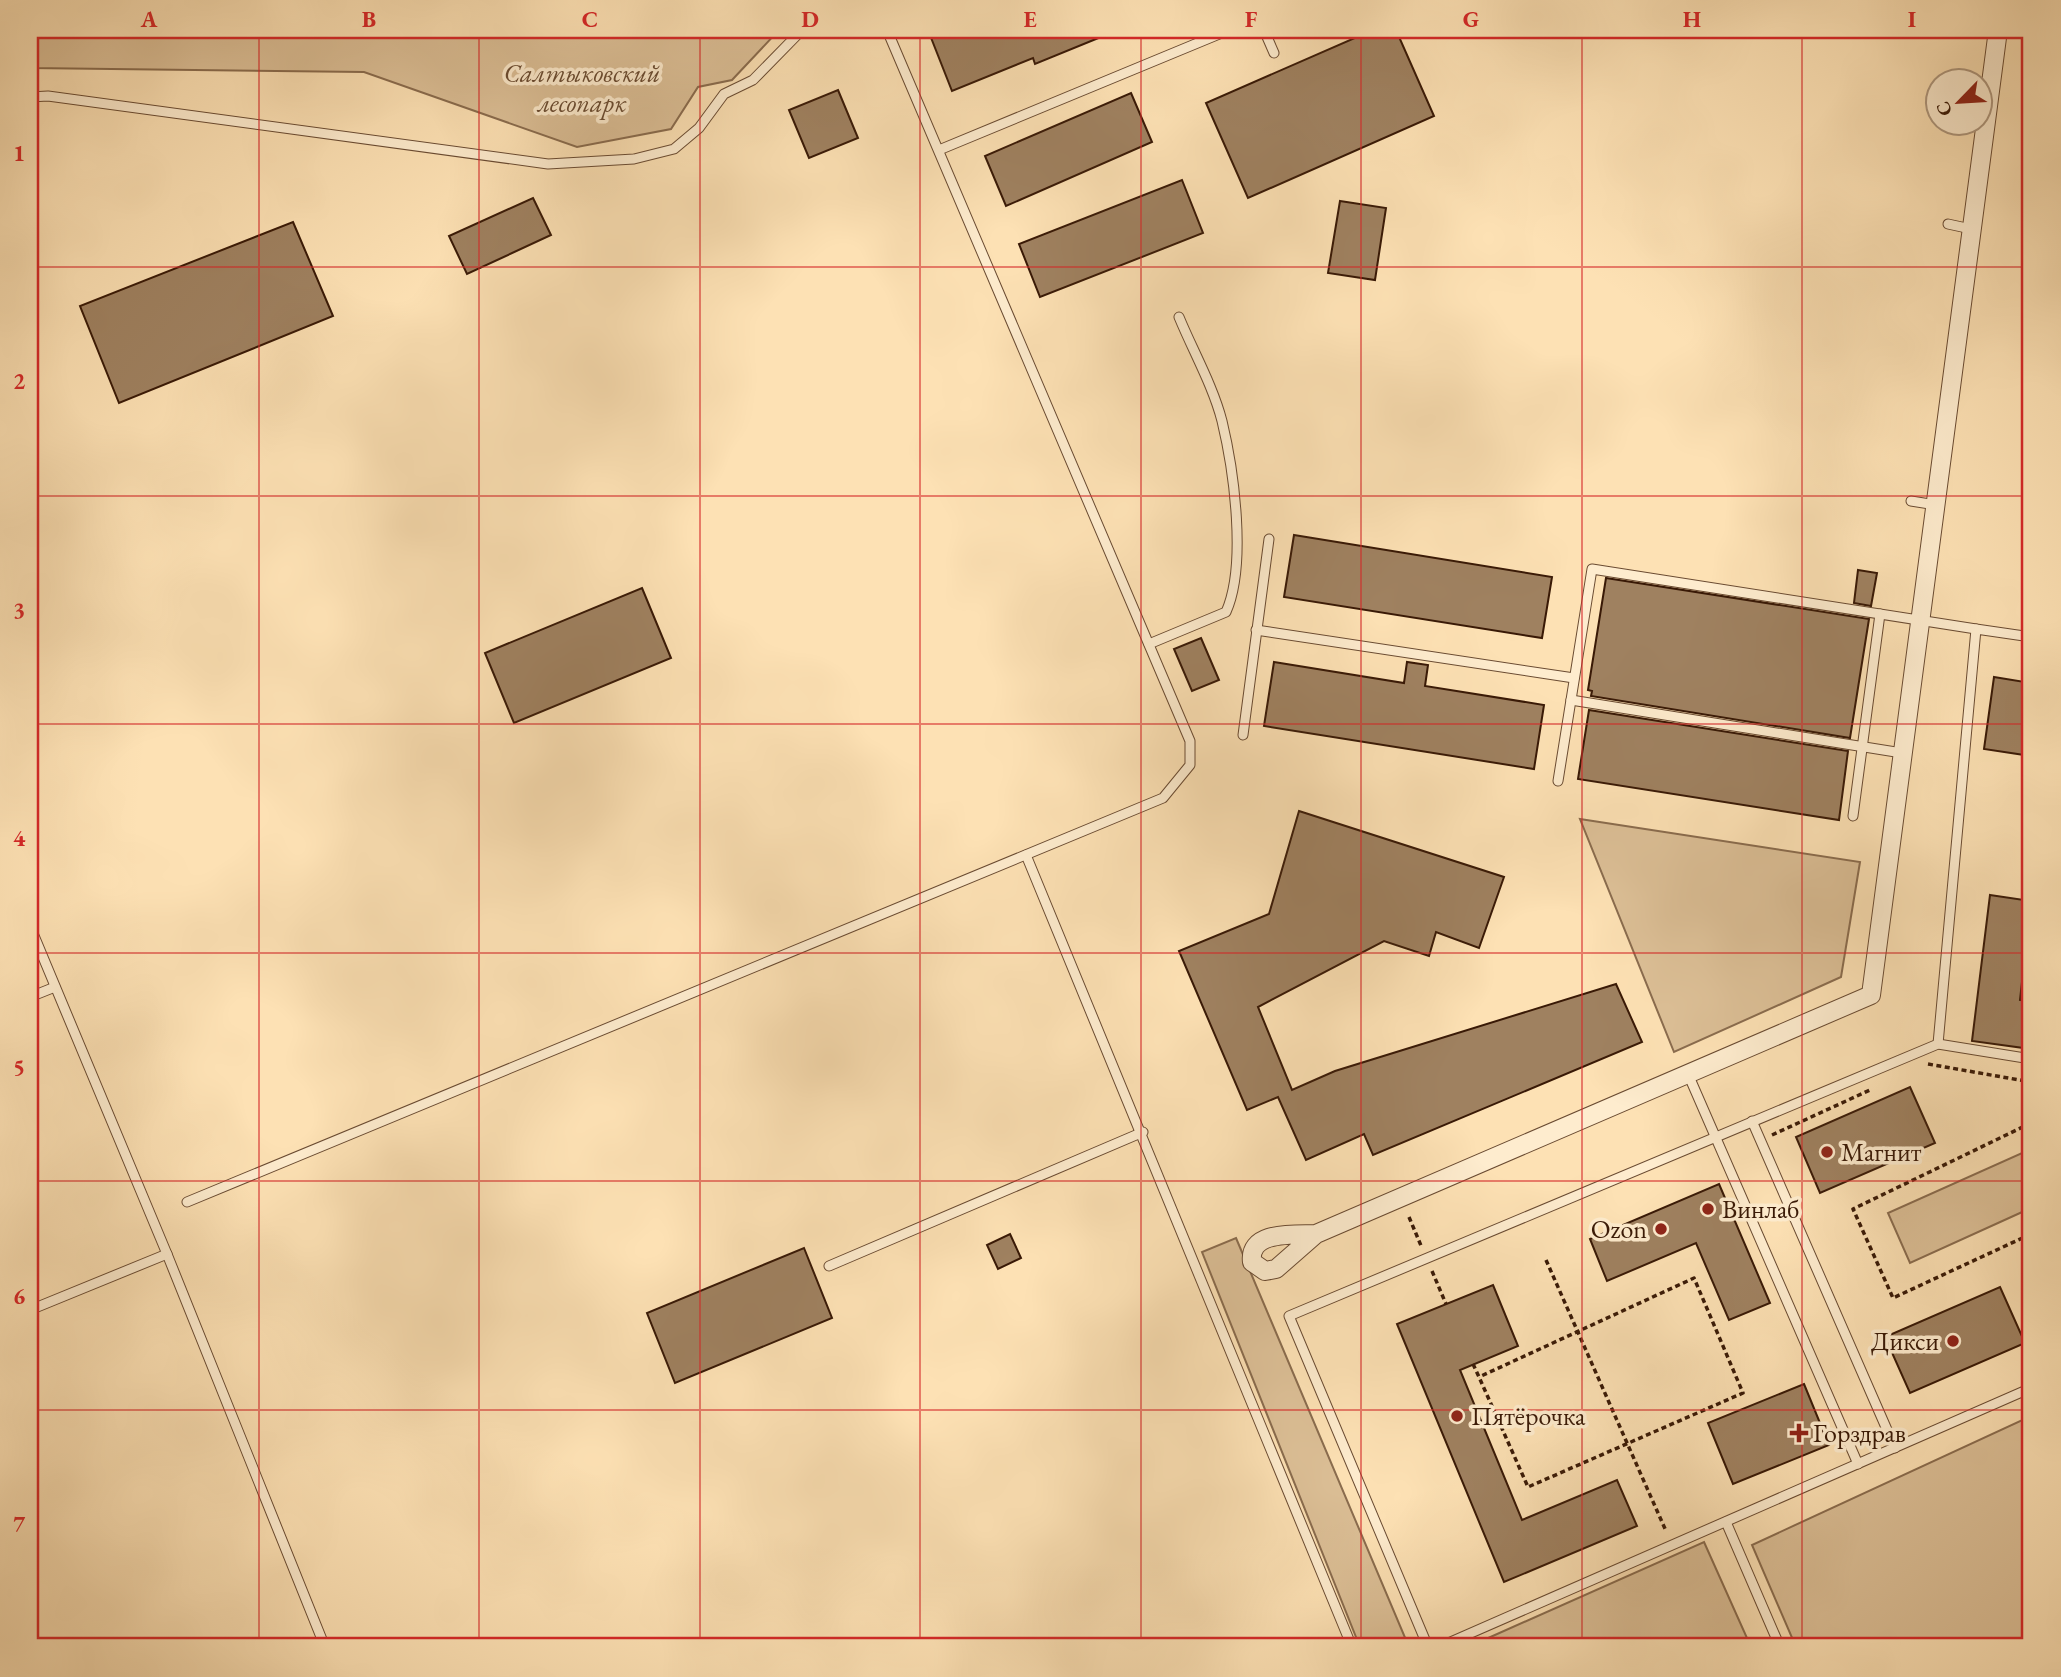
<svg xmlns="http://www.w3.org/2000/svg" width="2061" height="1677" font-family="'EB Garamond',serif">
  <rect width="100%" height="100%" fill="#fde1b4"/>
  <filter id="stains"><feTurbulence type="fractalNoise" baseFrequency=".00286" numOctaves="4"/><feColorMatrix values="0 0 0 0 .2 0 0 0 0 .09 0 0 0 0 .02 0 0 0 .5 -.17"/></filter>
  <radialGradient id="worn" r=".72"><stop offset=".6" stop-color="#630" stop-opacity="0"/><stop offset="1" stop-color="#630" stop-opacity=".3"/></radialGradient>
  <!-- green -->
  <g fill="#dcbf96" stroke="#8a6c4e" stroke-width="2">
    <path d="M30,30h749l-47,50 -34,7 -27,42 -94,18 -213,-75 -334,-4z"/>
    <path d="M1580,819l280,43 -19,115 -167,75z"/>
    <path d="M2031,1149v59l-121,55 -22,-50z"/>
    <path d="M1236,1238l173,409h-49l-158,-395z"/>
    <path d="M2031,1416v231h-235l-44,-102z"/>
    <path d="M1704,1542l47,105h-283z"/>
  </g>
  <!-- building -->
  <g fill="#9f8160" stroke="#391906" stroke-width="2">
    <path d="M928,30h190l-83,34 -2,-6 -81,33z"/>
    <path d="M1373,30h23l38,86 -186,82 -42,-95z"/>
    <path d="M838,90l20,48 -49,20 -20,-48z"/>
    <path d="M1131,93l21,49 -146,64 -21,-50z"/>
    <path d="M1182,180l21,53 -163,64 -21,-53z"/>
    <path d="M533,198l18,37 -84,39 -18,-38z"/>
    <path d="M1340,201l46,7 -11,72 -47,-7z"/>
    <path d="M293,222l40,94 -214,87 -39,-97z"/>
    <path d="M1294,535l258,42 -10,61 -258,-41z"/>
    <path d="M1858,570l19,3 -6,33 -17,-3z"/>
    <path d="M1606,578l263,41 -19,119 -259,-42 1,-5 -4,-1z"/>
    <path d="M642,588l29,70 -157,65 -29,-70z"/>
    <path d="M1201,638l18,42 -27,11 -18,-42z"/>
    <path d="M1274,662l130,21 3,-21 21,3 -3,21 119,19 -10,64 -270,-43z"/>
    <path d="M1994,677l37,6v73l-47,-7z"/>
    <path d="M1589,710l259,41 -9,69 -261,-41z"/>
    <path d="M1299,811l205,66 -25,71 -43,-16 -7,24 -45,-15 -126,66 34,83 43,-19 281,-87 26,58 -269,113 -9,-21 -58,26 -28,-63 -31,13 -68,-159 90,-37z"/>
    <path d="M1990,895l41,6 -11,99 11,2v47l-59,-8z"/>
    <path d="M1910,1087l25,56 -115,50 -24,-56z"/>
    <path d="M1719,1184l51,119 -41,17 -33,-77 -89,38 -17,-42z"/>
    <path d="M1010,1234l11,24 -23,11 -11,-24z"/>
    <path d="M804,1248l28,70 -157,65 -28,-70z"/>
    <path d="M1493,1285l25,61 -58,24 62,150 95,-40 20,46 -133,56 -107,-258z"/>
    <path d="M2000,1287l25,56 -115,50 -25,-56z"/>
    <path d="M1804,1384l25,61 -96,39 -25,-61z"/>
  </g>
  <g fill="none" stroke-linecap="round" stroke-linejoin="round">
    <defs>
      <g id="lane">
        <path d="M1264,30l10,23"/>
        <path d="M30,97l18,-1 500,68 86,-5 40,-10 25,-21 25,-34 29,-14 49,-50"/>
        <path d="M939,150l290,-120"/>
        <path d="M1948,224l23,5"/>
        <path d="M1911,501l25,4"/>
        <path d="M1256,630l318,48"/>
        <path d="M1149,644l77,-32c21,-47 8,-141 -4,-191 -9,-35 -29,-70 -43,-104"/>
        <path d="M1571,700l331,53"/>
        <path d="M1243,735l26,-196"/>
        <path d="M1558,781l34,-212 384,60"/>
        <path d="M1853,816l27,-202"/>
        <path d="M1026,855l326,792"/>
        <path d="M30,926l137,328 158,393"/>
        <path d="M30,997l25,-10"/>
        <path d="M1938,1044l38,-415 55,8"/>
        <path d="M1688,1074l170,390"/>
        <path d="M1752,1121l143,327"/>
        <path d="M187,1202l976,-404 27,-33v-24l-303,-711"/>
        <path d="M829,1266l314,-134"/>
        <path d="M30,1310l137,-56"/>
        <path d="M1726,1522l54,125"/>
        <path d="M1428,1647l-139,-331 649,-272 93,15"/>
        <path d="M1439,1647l592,-259"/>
      </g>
      <path id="street" d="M1316,1234l-40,35 -11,2 -13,-9c-4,-32 43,-27 64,-28l555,-239 127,-965"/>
    </defs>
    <!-- lane casing -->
    <use href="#lane" stroke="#6a4b32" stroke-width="11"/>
    <!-- street casing -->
    <use href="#street" stroke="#6a4b32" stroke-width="20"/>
    <!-- path -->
    <g stroke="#391906" stroke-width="3.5" stroke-dasharray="5 3.5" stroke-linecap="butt">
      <path d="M1928,1064l103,18"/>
      <path d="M2031,1123l-178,86 40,89 138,-64"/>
      <path d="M1772,1135l98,-45"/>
      <path d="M1409,1217l13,31"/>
      <path d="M1546,1260l120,271"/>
      <path d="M1432,1271l14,33"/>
      <path d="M1473,1364l6,13 49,110 215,-94 -49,-115 -215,99"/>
      <path d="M1404,1647l7,-5"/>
    </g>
    <!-- lane -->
    <use href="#lane" stroke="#feecce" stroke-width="9"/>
    <!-- street -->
    <use href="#street" stroke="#feecce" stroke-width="18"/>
  </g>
  <!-- grid -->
  <path fill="none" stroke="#d62828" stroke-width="2" stroke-opacity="0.55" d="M259,30v1617M479,30v1617M700,30v1617M920,30v1617M1141,30v1617M1361,30v1617M1582,30v1617M1802,30v1617M30,267h2001M30,496h2001M30,724h2001M30,953h2001M30,1181h2001M30,1410h2001"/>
  <!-- markers -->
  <g fill="#8f2418" stroke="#feecce" stroke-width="2.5">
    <circle cx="1827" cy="1152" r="7"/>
    <circle cx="1708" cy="1209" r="7"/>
    <circle cx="1661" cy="1229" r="7"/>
    <circle cx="1953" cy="1341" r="7"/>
    <circle cx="1457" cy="1416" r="7"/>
    <path d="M1795.5 1422.5h7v7h7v7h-7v7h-7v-7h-7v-7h7z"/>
  </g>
  <g text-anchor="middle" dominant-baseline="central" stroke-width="7" stroke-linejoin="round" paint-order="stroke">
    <!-- park labels -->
    <g font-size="26" font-style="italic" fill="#6a4b31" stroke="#feecce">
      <text x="582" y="73">Салтыковский<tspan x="582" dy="30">лесопарк</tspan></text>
    </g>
    <!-- poi labels -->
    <g font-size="26" fill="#391906" stroke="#feecce" text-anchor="start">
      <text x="1841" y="1152">Магнит</text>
      <text x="1722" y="1209">Винлаб</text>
      <text x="1647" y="1229" text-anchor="end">Ozon</text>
      <text x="1939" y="1341" text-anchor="end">Дикси</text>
      <text x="1471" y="1416">Пятёрочка</text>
      <text x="1813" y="1433">Горздрав</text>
    </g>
  </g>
  <!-- margin -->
  <rect width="2061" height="1677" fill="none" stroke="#fde1b4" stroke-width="77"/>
  <!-- north arrow -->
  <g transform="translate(1959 102) rotate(245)"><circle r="33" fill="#feecce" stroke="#af987e" stroke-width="2"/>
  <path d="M0-5L12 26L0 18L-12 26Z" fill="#8f2418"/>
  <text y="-10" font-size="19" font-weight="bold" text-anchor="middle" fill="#391906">С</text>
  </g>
  <rect x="38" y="38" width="1984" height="1600" fill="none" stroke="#d62828" stroke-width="2.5"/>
  <g font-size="23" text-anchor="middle" font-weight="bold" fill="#d62828">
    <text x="149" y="27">A</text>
    <text x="369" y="27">B</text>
    <text x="590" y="27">C</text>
    <text x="810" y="27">D</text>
    <text x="1030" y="27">E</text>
    <text x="1251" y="27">F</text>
    <text x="1471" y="27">G</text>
    <text x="1692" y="27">H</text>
    <text x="1912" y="27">I</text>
    <text x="19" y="161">1</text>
    <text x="19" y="389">2</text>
    <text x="19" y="618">3</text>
    <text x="19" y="846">4</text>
    <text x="19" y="1075">5</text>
    <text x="19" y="1304">6</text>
    <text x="19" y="1532">7</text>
  </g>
  <rect width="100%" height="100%" filter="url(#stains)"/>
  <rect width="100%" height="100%" fill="url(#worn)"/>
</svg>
